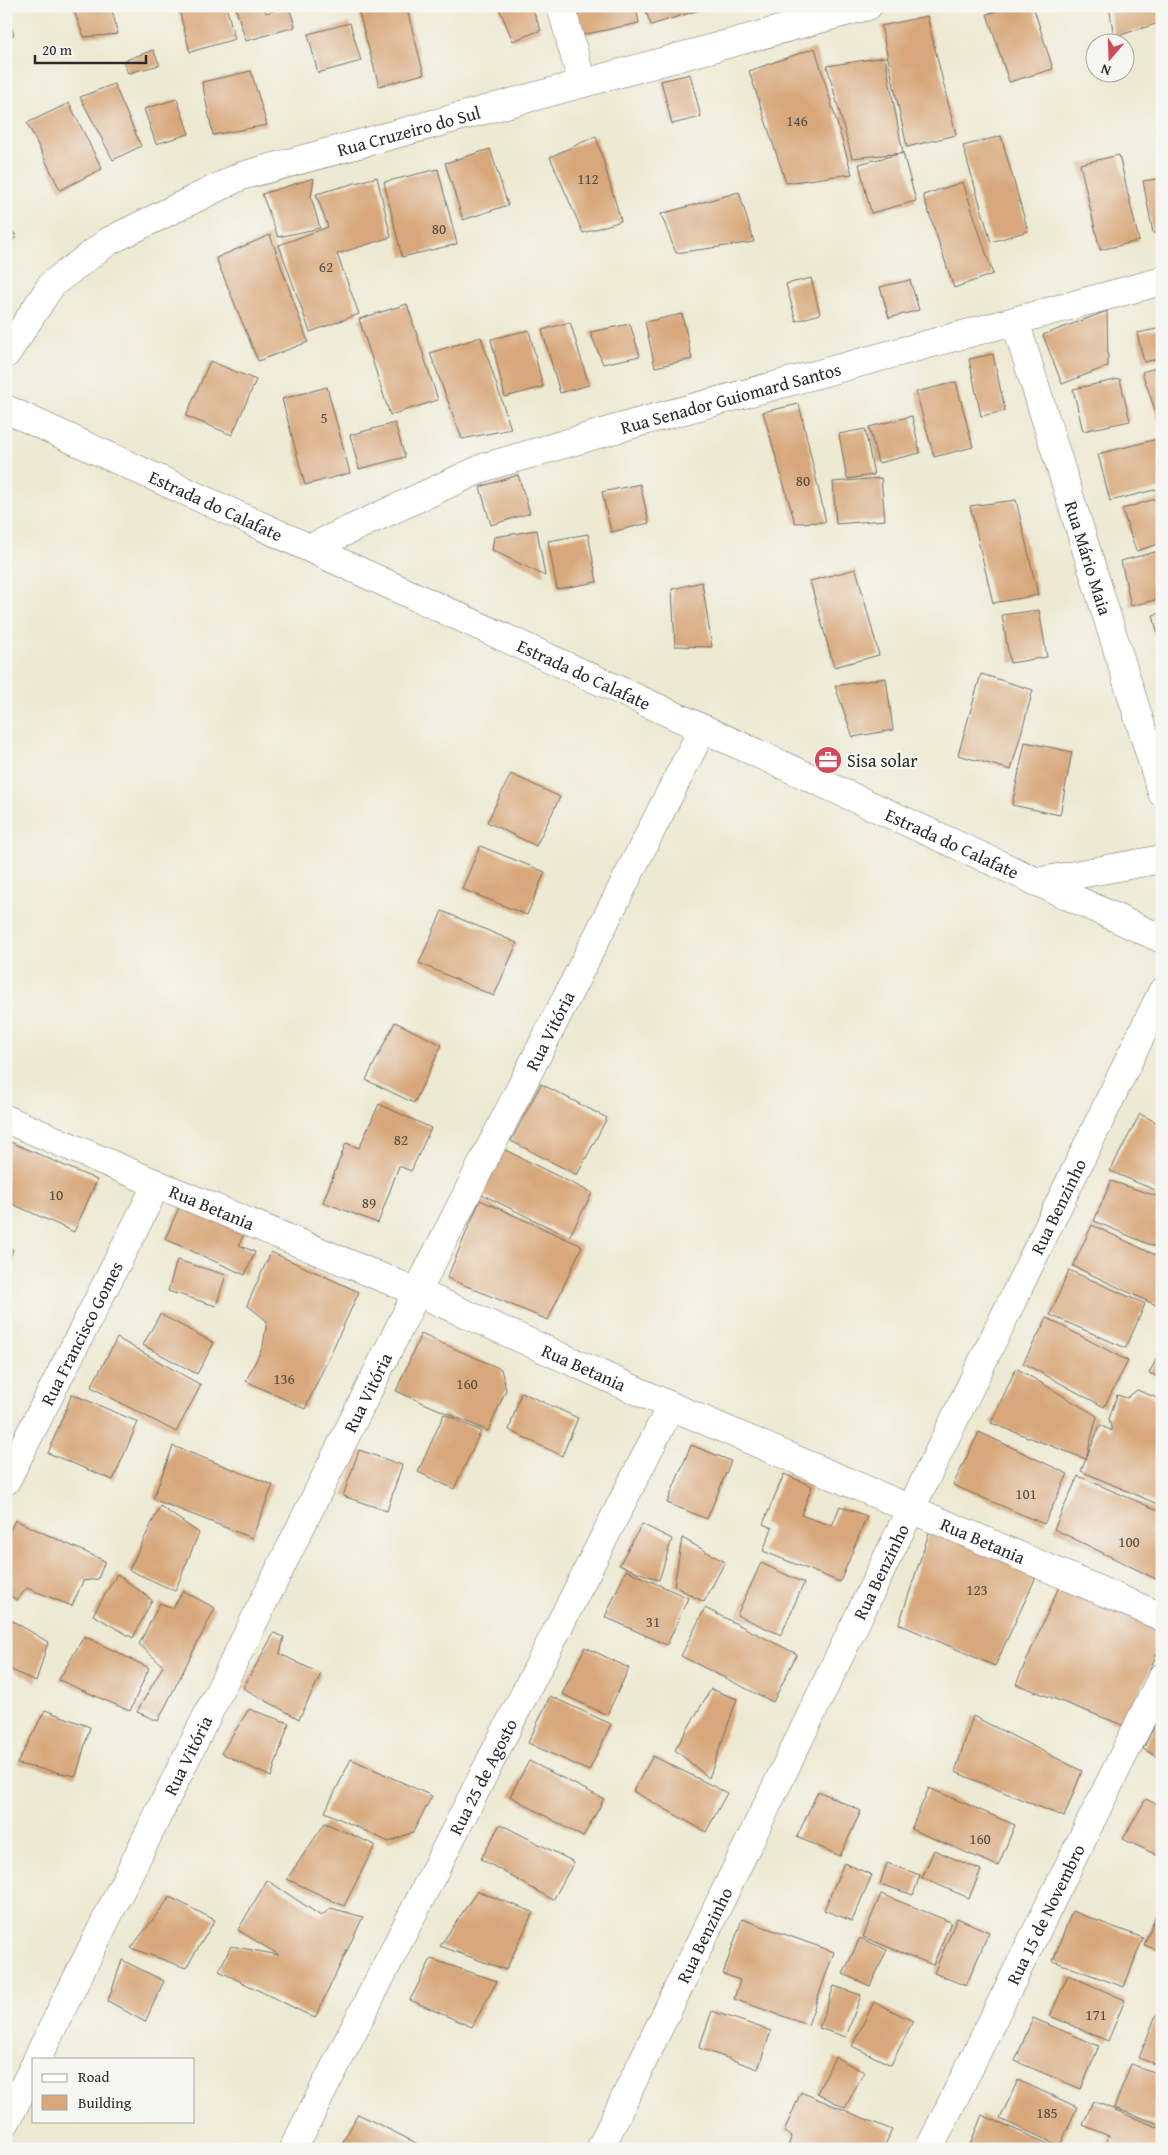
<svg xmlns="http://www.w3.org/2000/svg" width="1168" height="2155" font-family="'Gentium Book Plus',serif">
  <rect width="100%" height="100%" fill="#f6f6f2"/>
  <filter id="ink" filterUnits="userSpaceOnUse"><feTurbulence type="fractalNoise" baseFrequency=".02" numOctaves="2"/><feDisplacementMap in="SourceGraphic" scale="10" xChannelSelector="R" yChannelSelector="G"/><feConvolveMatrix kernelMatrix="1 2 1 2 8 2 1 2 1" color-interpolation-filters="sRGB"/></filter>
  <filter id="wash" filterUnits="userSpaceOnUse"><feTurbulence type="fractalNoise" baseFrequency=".0096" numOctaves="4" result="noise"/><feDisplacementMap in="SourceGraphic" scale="20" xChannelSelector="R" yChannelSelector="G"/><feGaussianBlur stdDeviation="1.12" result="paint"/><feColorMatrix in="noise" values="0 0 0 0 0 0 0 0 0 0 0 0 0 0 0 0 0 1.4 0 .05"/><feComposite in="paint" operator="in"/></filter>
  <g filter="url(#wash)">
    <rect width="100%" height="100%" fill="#ede9d2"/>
    <g id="blocks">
      <!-- building -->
      <g fill="#d8a87c">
        <path d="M72,6h39l7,28 -34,3z"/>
        <path d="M191,6h35l9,33 -45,13 -11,-42z"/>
        <path d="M235,6h29l2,7 23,-6 6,20 -49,14z"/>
        <path d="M357,6h49l18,68 -45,12z"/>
        <path d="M498,6h33l10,24 -28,11z"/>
        <path d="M576,6h60l3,17 -57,12z"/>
        <path d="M644,6h65v1l-58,18z"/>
        <path d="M1012,6h21l20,63 -44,13 -22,-68z"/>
        <path d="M1109,6h49l4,16 -48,15z"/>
        <path d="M6,14l8,21 -8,3z"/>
        <path d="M927,16l29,119 -49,12 -26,-121z"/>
        <path d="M350,23l11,38 -43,12 -10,-39z"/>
        <path d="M815,48l37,126 -66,9 -37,-112z"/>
        <path d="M153,50l7,15 -32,8 -5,-12z"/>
        <path d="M885,57l18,96 -51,5 -25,-92z"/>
        <path d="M251,71l16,54 -54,10 -11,-53z"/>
        <path d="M690,74l11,43 -29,7 -11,-43z"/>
        <path d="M114,84l27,62 -28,14 -33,-63z"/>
        <path d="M177,99l12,35 -33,10 -12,-35z"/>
        <path d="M69,103l33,66 -42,21 -33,-67z"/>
        <path d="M596,136l25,85 -38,12 -33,-76z"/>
        <path d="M1001,136l27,95 -37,11 -28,-96z"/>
        <path d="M490,149l18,56 -45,15 -18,-57z"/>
        <path d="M903,153l13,48 -45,12 -12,-49z"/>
        <path d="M1119,155l20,86 -39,9 -20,-86z"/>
        <path d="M438,169l19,75 -55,13 -18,-75z"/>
        <path d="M377,177l14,60 -54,17 22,60 -49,18 -31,-87 49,-18 -12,-33z"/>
        <path d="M314,178l-3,19 9,31 -42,9 -16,-43z"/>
        <path d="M1162,178v54l-9,1 -10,-52z"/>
        <path d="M963,182l30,92 -39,14 -31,-93z"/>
        <path d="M739,192l15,50 -78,11 -15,-39z"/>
        <path d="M6,227l11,9 -11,12z"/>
        <path d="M270,235l38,107 -50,19 -42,-103z"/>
        <path d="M811,278l9,36 -24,7 -10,-37z"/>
        <path d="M910,280l9,30 -30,8 -9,-31z"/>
        <path d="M407,304l31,96 -48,15 -31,-96z"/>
        <path d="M1107,311l1,55 -46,18 -19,-49z"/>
        <path d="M682,314l10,45 -37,8 -10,-45z"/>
        <path d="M570,322l19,63 -29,8 -18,-63z"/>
        <path d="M630,324l10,32 -37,8 -13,-32z"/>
        <path d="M1162,328v30l-18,4 -7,-29z"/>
        <path d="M529,330l14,57 -38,10 -14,-58z"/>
        <path d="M481,337l30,92 -49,10 -32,-86z"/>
        <path d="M993,354l12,57 -24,5 -12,-57z"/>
        <path d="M210,361l46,19 -24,55 -46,-19z"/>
        <path d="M1162,366v55l-3,1 -17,-50z"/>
        <path d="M1120,379l10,42 -47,10 -10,-42z"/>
        <path d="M956,382l17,65 -39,10 -18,-65z"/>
        <path d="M327,387l23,86 -45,12 -23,-86z"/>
        <path d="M799,404l27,118 -31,1 -32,-111z"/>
        <path d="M912,416l8,37 -42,10 -9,-36z"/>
        <path d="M395,423l10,34 -46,12 -9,-34z"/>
        <path d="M865,429l9,46 -27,4 -8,-45z"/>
        <path d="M1162,438v50l-52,13 -12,-47z"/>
        <path d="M518,475l12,38 -39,12 -11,-38z"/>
        <path d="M881,478l4,42 -49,4 -3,-42z"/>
        <path d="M640,484l9,39 -38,9 -9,-40z"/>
        <path d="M1162,497v46l-26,8 -14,-42z"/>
        <path d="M1016,500l22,95 -45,8 -23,-97z"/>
        <path d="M537,530l8,46 -53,-26 2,-13z"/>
        <path d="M588,534l9,48 -40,7 -9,-48z"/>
        <path d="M1162,550v48l-31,8 -10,-45z"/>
        <path d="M856,569l23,86 -45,12 -24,-86z"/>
        <path d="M702,582l10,65 -37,-1 -3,-57z"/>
        <path d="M1039,610l8,47 -37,6 -8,-48z"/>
        <path d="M1162,613v34h-1l-8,-32z"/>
        <path d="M981,674l52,16 -22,80 -53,-15z"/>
        <path d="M886,678l7,52 -40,7 -18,-51z"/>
        <path d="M1025,742l47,10 -12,63 -48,-10z"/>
        <path d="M511,774l49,23 -24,49 -49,-24z"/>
        <path d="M480,846l65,26 -18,43 -65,-26z"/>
        <path d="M442,911l75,32 -23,53 -75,-33z"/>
        <path d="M395,1022l47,23 -28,58 -48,-23z"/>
        <path d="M541,1084l66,34 -30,57 -66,-34z"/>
        <path d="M379,1104l52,24 -20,43 -12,-5 -21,57 -55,-21 23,-59 13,5z"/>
        <path d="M1140,1114l22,11v68l-52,-22z"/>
        <path d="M6,1140l91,40 -23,52 -68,-31z"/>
        <path d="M503,1149l89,44 -23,44 -88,-43z"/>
        <path d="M1111,1181l51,17v52l-68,-29z"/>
        <path d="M480,1200l102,46 -34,74 -101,-42z"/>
        <path d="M181,1203l64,29 -6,13 16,7 -10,23 -80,-36z"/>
        <path d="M1092,1225l70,33v50l-89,-42z"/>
        <path d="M6,1246l7,4 -7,16z"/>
        <path d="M271,1252l88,40 -54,117 -59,-28 17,-35 4,-25 -20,-16z"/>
        <path d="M177,1260l49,15 -10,31 -48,-15z"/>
        <path d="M1069,1270l76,34 -19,44 -76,-33z"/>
        <path d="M160,1314l54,29 -17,31 -54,-29z"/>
        <path d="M1047,1318l81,43 -24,46 -81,-44z"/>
        <path d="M421,1334l80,35 5,21 -18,41 -92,-40z"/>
        <path d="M117,1338l84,47 -25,47 -85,-45z"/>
        <path d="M1162,1349v29l-13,-5z"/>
        <path d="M1016,1368l81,48 -11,43 -95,-36z"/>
        <path d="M1137,1390l25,10v106l-81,-35 19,-46 12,6 -3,-12 8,-24 10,3z"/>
        <path d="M521,1392l57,26 -16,38 -53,-26z"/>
        <path d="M72,1394l66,28 -25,58 -65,-27z"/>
        <path d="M444,1414l37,17 -27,58 -36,-17z"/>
        <path d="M979,1432l89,42 -24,50 -91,-39z"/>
        <path d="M691,1445l40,16 -24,58 -40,-16z"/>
        <path d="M173,1446l100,39 -21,53 -99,-39z"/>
        <path d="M359,1450l43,15 -15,46 -44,-15z"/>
        <path d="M784,1474l28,12 -11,29 31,11 8,-20 27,10 -27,66 -77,-31 9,-23 -9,-4z"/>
        <path d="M1078,1476l84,36v56l-6,11 -102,-50z"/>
        <path d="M160,1506l39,27 -24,58 -46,-21z"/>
        <path d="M15,1520l90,41 -7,18 -15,2 -11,25 -45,-18 -10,12 -11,-6v-56z"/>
        <path d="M642,1524l30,15 -13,41 -40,-15z"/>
        <path d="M931,1527l110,39 -46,100 -96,-42z"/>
        <path d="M682,1538l43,24 -21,40 -30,-16z"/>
        <path d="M761,1563l43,20 -23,52 -44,-20z"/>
        <path d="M626,1570l62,28 -21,47 -62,-28z"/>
        <path d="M117,1574l35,26 -19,38 -40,-23z"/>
        <path d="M1062,1580l100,43v19l-37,84 -109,-42z"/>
        <path d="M183,1591l32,17 -57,113 -21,-9 26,-46 -24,-22 21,-41 13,5z"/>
        <path d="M705,1608l92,46 -24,48 -92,-46z"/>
        <path d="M6,1617l42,25 -12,40 -30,-15z"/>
        <path d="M274,1633l10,4 -4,17 41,20 -22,45 -56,-31z"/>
        <path d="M84,1636l65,32 -19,43 -71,-31z"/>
        <path d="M585,1647l44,21 -22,47 -45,-21z"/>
        <path d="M711,1689l26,10 -28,79 -34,-28z"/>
        <path d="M550,1696l61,28 -22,47 -61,-28z"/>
        <path d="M249,1709l40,14 -18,54 -50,-24z"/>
        <path d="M45,1710l45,17 -14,49 -59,-12z"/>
        <path d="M1162,1710v49l-19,-10z"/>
        <path d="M973,1716l109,55 -18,46 -109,-45z"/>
        <path d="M653,1756l74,37 -21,39 -73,-41z"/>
        <path d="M351,1759l81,37 -19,36 -24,10 -64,-30z"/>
        <path d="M529,1761l75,38 -21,38 -73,-41z"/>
        <path d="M929,1788l86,37 -17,41 -87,-37z"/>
        <path d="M818,1791l43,20 -21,45 -43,-19z"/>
        <path d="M1146,1799l16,8v43l-3,6 -36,-17z"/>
        <path d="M325,1823l50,22 -31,61 -57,-27z"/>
        <path d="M500,1824l74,38 -21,38 -72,-41z"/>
        <path d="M934,1850l47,20 -12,28 -47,-20z"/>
        <path d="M844,1863l28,12 -20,46 -28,-11z"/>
        <path d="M887,1863l33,12 -7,20 -33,-11z"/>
        <path d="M267,1880l54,36 10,-8 32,9 -48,101 -96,-47 12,-25 48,9 -41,-25z"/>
        <path d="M477,1891l56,21 -27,58 -66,-24z"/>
        <path d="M881,1894l70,28 -18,43 -70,-28z"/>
        <path d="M170,1897l45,23 -29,48 -55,-20z"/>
        <path d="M1162,1899v53l-18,-7z"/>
        <path d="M1072,1911l71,27 -19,49 -71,-26z"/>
        <path d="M957,1918l32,14 -23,54 -32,-13z"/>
        <path d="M742,1919l92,33 -26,73 -74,-26 6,-19 -17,-6z"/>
        <path d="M860,1938l27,12 -17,36 -27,-12z"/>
        <path d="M431,1959l66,22 -25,46 -62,-27z"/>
        <path d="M122,1960l42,21 -19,41 -37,-21z"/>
        <path d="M1068,1975l57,25 -17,41 -58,-25z"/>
        <path d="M834,1986l27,9 -15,42 -27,-9z"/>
        <path d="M874,2002l39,19 -22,44 -39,-19z"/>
        <path d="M712,2011l59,20 -13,38 -59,-21z"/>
        <path d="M1156,2015l6,2v50l-23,-9z"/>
        <path d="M1033,2018l66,28 -18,43 -66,-28z"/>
        <path d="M835,2057l29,15 -19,36 -28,-15z"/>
        <path d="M1131,2064l31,11v50l-48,-17z"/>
        <path d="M1018,2080l59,27 -17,39 -60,-27z"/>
        <path d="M801,2092l91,38 -9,19h-96l5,-13 -8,-4z"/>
        <path d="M1093,2101l69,28v20h-58l5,-13 -26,-11z"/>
        <path d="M358,2114l70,35h-89z"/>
        <path d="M982,2115l78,34h-92z"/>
      </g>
    </g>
  </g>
  <g filter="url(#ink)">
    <use href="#blocks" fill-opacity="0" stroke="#6f6e65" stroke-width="1"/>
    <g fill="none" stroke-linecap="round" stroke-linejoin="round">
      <defs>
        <g id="minor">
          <path d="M561,6l21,77"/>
          <path id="s1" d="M1015,321l147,472"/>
          <path id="s2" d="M6,354l46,-70 57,-43 132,-65 627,-170"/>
          <path id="s3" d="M6,409l1156,530"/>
          <path id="s4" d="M310,548l175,-81 155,-45 522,-141"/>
          <path d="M1036,882l126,-23"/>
          <path id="s5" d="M6,1119l151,65 260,108 254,114 491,211"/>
          <path id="s6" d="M6,1481l151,-297"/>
          <path id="s7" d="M37,2059l380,-767 286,-564"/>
          <path d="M6,2122l28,-56"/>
          <path id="s8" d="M293,2149l378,-743"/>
          <path id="s9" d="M600,2149l562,-1157"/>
          <path id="s10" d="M929,2149l233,-472"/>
        </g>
      </defs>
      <!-- minor casing -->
      <use href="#minor" stroke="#6f6e65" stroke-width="29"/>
      <!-- minor -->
      <use href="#minor" stroke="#fff" stroke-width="28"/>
    </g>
  </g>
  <!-- icons -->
  <defs>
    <symbol id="office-disc" viewBox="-11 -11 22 22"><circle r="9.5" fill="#d1495b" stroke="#f6f6f2"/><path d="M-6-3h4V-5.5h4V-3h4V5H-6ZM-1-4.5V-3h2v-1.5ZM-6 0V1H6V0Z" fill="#fff"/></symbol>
  </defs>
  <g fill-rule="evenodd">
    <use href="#office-disc" x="812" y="744" width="32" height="32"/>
  </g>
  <g text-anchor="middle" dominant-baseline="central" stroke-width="4.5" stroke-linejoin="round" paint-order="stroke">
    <!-- number labels -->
    <g font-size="15" fill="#564a3f">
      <text x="797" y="120">146</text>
      <text x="588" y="178">112</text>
      <text x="439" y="228">80</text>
      <text x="326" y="266">62</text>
      <text x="324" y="417">5</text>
      <text x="803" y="480">80</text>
      <text x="401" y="1139">82</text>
      <text x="56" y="1194">10</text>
      <text x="369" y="1202">89</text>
      <text x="284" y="1378">136</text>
      <text x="467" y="1383">160</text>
      <text x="1026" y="1493">101</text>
      <text x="1129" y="1541">100</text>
      <text x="977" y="1589">123</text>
      <text x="653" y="1621">31</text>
      <text x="980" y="1838">160</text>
      <text x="1096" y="2014">171</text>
      <text x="1047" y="2112">185</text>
    </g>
    <!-- street labels -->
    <g font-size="18" fill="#2b2b2b" stroke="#f6f6f2">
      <text stroke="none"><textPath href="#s2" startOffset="476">Rua Cruzeiro do Sul</textPath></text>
      <text stroke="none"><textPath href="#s4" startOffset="448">Rua Senador Guiomard Santos</textPath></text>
      <text stroke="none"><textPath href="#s3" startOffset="231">Estrada do Calafate</textPath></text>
      <text stroke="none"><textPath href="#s1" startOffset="248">Rua Mário Maia</textPath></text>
      <text stroke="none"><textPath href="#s3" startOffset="636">Estrada do Calafate</textPath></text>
      <text stroke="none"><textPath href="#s3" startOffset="1041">Estrada do Calafate</textPath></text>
      <text stroke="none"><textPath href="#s7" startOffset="1149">Rua Vitória</textPath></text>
      <text stroke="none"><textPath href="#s5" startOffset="224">Rua Betania</textPath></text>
      <text stroke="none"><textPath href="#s9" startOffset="1048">Rua Benzinho</textPath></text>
      <text stroke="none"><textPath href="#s6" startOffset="166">Rua Francisco Gomes</textPath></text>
      <text stroke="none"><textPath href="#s5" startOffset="629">Rua Betania</textPath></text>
      <text stroke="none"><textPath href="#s7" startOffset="744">Rua Vitória</textPath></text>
      <text stroke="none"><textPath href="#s5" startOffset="1064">Rua Betania</textPath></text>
      <text stroke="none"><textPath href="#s9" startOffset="642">Rua Benzinho</textPath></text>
      <text stroke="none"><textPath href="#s7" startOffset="339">Rua Vitória</textPath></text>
      <text stroke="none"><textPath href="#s8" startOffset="418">Rua 25 de Agosto</textPath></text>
      <text stroke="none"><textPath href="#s10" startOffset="262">Rua 15 de Novembro</textPath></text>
      <text stroke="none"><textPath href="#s9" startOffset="238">Rua Benzinho</textPath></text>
    </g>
    <!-- poi labels -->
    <g font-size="18" fill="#2b2b2b" stroke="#f6f6f2" text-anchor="start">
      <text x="847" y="760">Sisa solar</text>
    </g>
  </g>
  <!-- margin -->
  <rect width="1168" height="2155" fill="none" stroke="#f6f6f2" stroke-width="25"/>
  <!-- legend -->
  <rect x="32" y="2058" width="162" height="65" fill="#f6f6f2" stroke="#a5a5a2"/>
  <rect x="42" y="2074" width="25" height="8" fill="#ffffff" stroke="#a5a5a2"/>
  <text x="78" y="2082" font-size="15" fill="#2b2b2b">Road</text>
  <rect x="42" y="2095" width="25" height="15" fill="#d8a87c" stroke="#a5a5a2"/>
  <text x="78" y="2108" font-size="15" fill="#2b2b2b">Building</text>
  <!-- north arrow -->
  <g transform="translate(1110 58) rotate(199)"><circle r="24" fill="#f6f6f2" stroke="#a5a5a2"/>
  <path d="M0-4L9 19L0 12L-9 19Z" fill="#d1495b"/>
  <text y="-8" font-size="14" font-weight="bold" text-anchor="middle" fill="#2b2b2b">N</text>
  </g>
  <!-- scale -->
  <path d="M35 55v8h111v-8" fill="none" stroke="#2b2b2b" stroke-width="2.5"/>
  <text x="42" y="55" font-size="15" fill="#2b2b2b" stroke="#f6f6f2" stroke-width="4" paint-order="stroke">20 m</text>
</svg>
